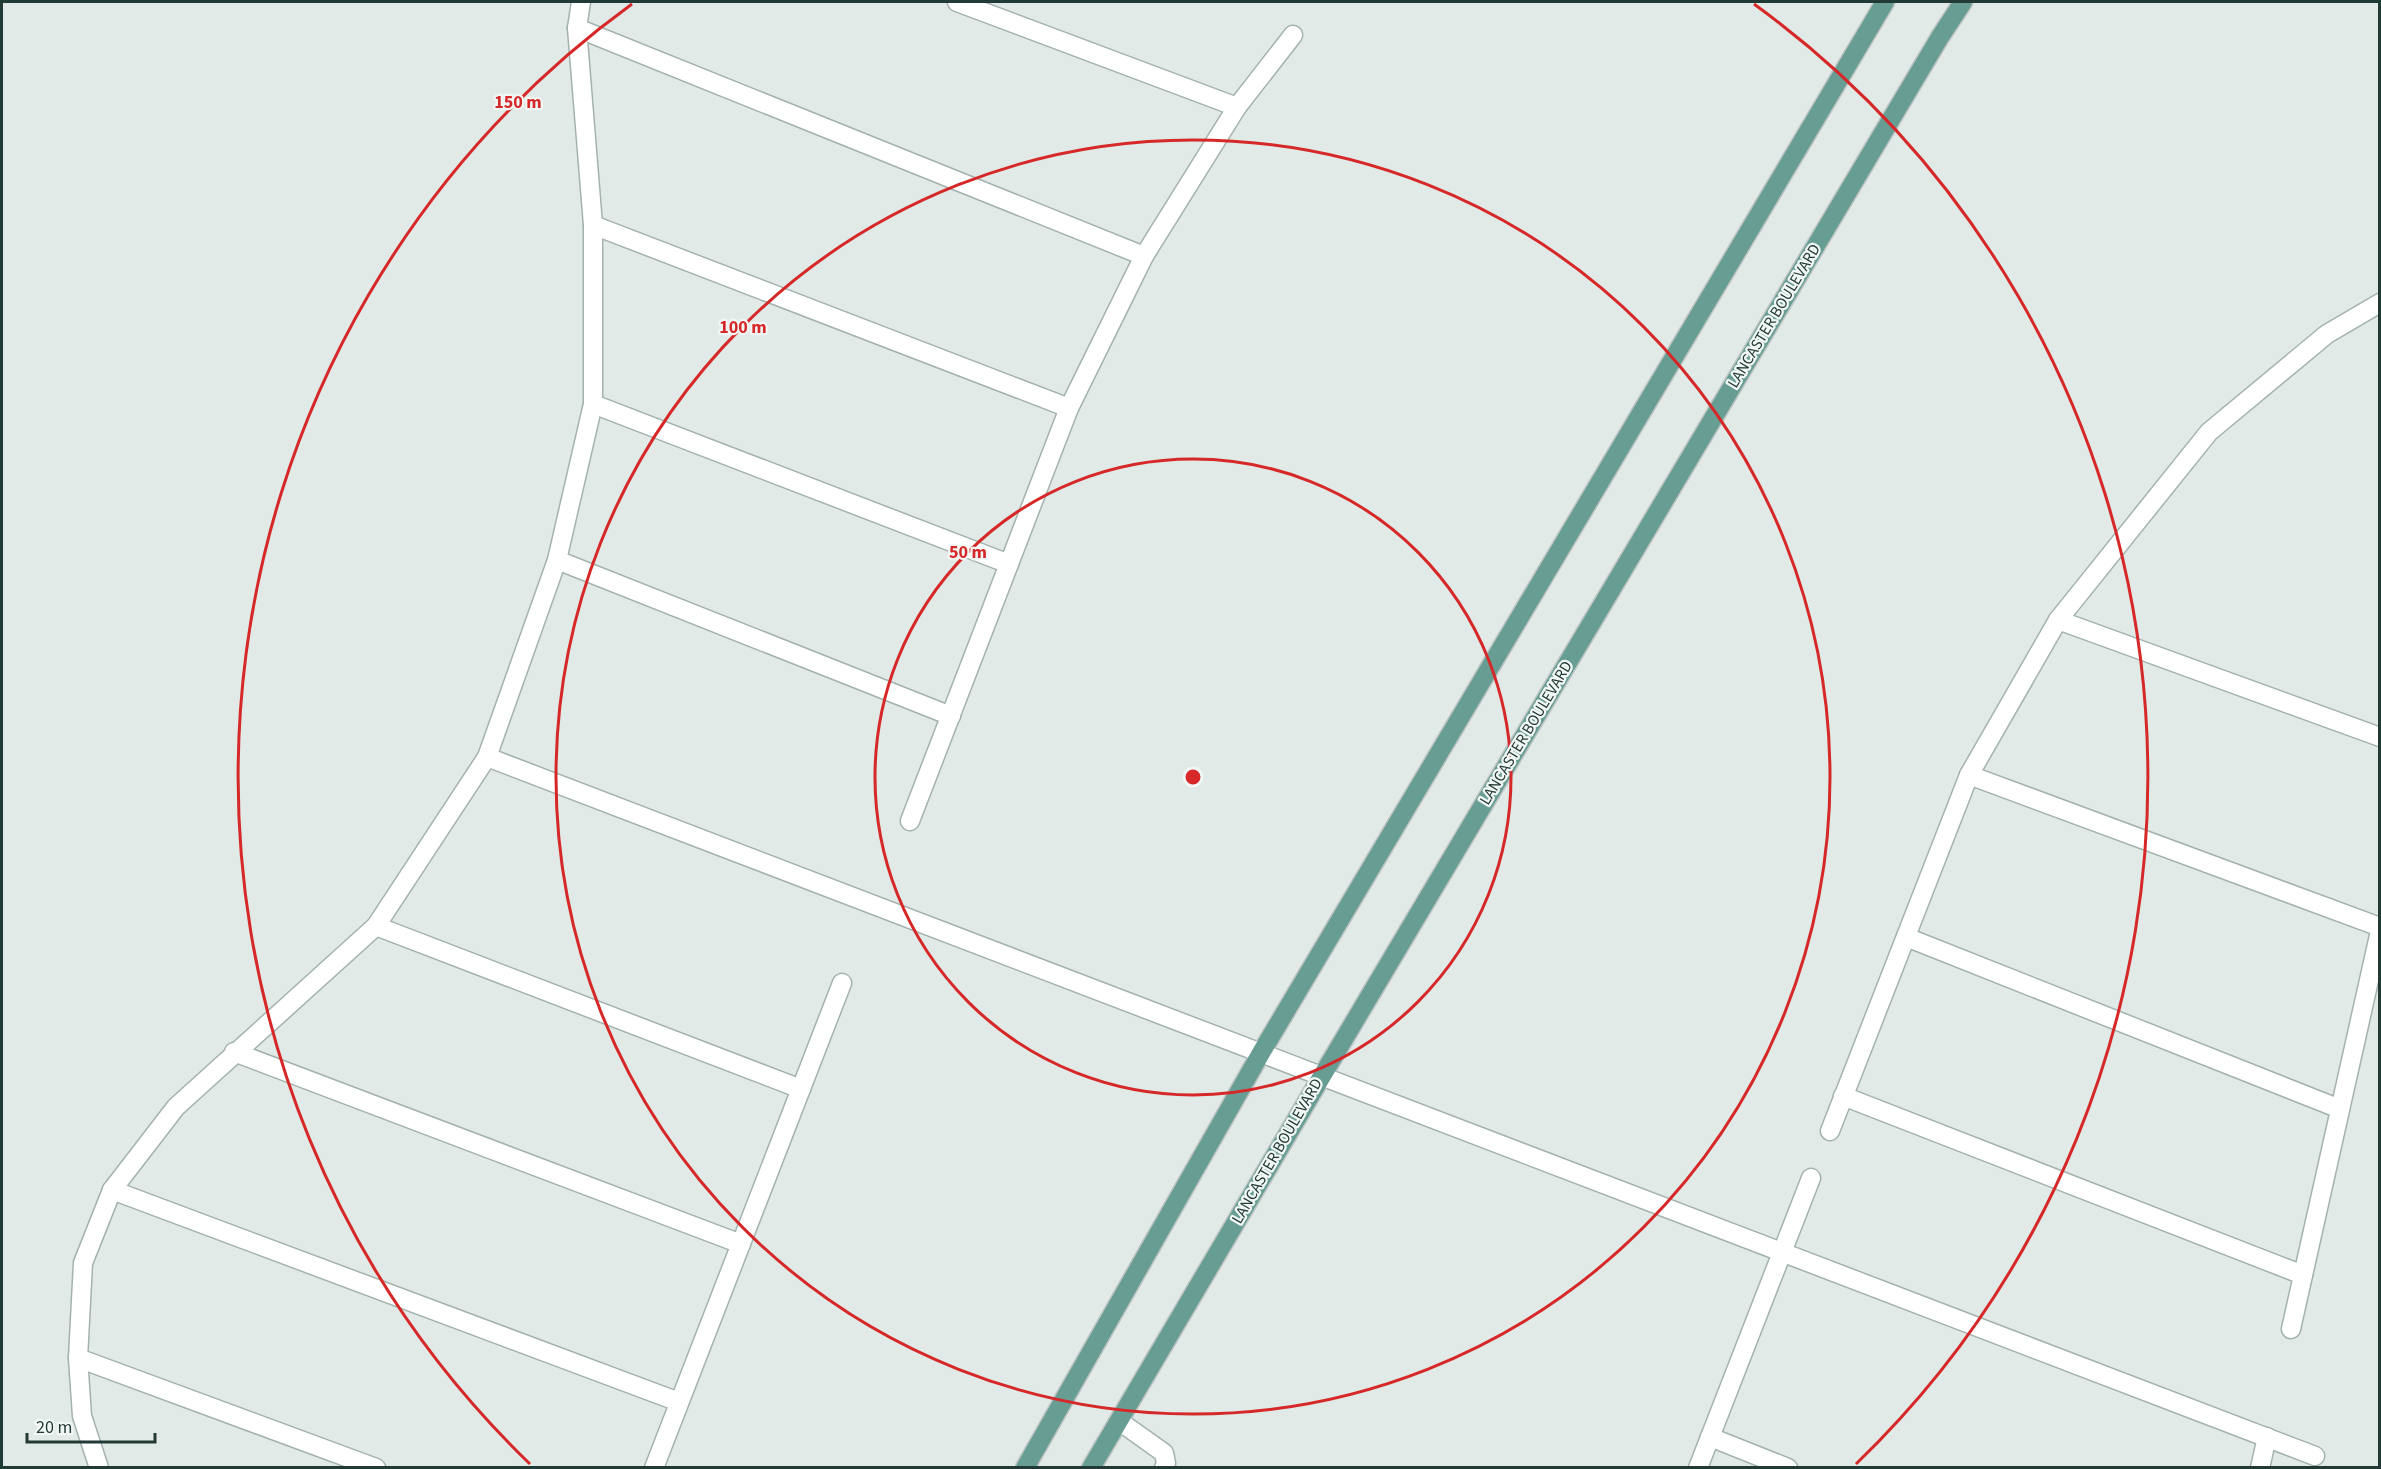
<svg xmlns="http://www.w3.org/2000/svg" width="2381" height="1469" font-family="'Source Sans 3',sans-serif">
  <rect width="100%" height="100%" fill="#e1eae7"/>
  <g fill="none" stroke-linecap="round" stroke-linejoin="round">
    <defs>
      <g id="minor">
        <path d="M957,2l280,105"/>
        <path d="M577,28l567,228"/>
        <path d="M593,225l476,183"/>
        <path d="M593,404l416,160"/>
        <path d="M557,560l394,156"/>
        <path d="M2058,620l322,117"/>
        <path d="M487,757l1828,699"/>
        <path d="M1969,775l411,152"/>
        <path d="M910,821l159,-413 75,-152 93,-149 56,-72"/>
        <path d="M376,926l425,163"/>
        <path d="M1906,937l434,172"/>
        <path d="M234,1052l507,192"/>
        <path d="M1843,1096l460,179"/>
        <path d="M1830,1131l139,-356 89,-155 151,-188 118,-98 53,-31"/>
        <path d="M112,1190l567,212"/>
        <path d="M2291,1329l89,-398"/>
        <path d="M78,1358l298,110"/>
        <path d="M1119,1421l45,32 2,10 -2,5"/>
        <path d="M1710,1437l78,31"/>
        <path d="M99,1468l-17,-52 -4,-58 5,-95 29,-73 64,-83 200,-181 111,-169 70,-197 36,-156v-179l-16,-197 4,-26"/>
        <path d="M654,1468l188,-485"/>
        <path d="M1698,1468l113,-290"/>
        <path d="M2260,1468l7,-31"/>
      </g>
      <g id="major">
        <path d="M1025,1468l236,-415 624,-1051"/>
        <path d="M1091,1468l231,-392 618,-1039 23,-35"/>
      </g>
    </defs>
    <!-- minor casing -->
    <use href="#minor" stroke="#a4b2ae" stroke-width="21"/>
    <!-- major casing -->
    <use href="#major" stroke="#bdc4c2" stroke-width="21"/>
    <!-- minor -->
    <use href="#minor" stroke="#fff" stroke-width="18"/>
    <!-- major -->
    <use href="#major" stroke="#689d94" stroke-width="18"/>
  </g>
  <!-- distance rings -->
  <g fill="none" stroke="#d62828" stroke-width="3">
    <circle cx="1193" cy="777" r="318"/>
    <circle cx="1193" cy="777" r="637"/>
    <path d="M530 1464A955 955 0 0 1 632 4M1754 4A955 955 0 0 1 1856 1464"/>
  </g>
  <g text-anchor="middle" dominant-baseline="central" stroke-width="4.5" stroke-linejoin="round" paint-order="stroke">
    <!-- street labels -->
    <g font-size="16" fill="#223a35" stroke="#f1f7f4">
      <text transform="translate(1774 316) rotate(-59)">LANCASTER BOULEVARD</text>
      <text transform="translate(1526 733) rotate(-59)">LANCASTER BOULEVARD</text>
      <text transform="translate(1277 1151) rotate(-60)">LANCASTER BOULEVARD</text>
    </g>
  </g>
  <circle cx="1193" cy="777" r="9" fill="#d62828" stroke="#f1f7f4" stroke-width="3"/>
  <g font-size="18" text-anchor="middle" font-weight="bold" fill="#d62828" stroke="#f1f7f4" stroke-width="4.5" stroke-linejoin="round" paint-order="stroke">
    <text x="518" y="108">150 m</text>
    <text x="743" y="333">100 m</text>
    <text x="968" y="558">50 m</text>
  </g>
  <!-- border -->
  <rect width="2381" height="1469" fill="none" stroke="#223a35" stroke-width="6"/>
  <!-- scale -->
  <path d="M27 1433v9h128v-9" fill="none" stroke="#223a35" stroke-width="3"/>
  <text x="36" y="1433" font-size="18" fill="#223a35" stroke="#f1f7f4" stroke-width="4.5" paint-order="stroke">20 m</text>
</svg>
